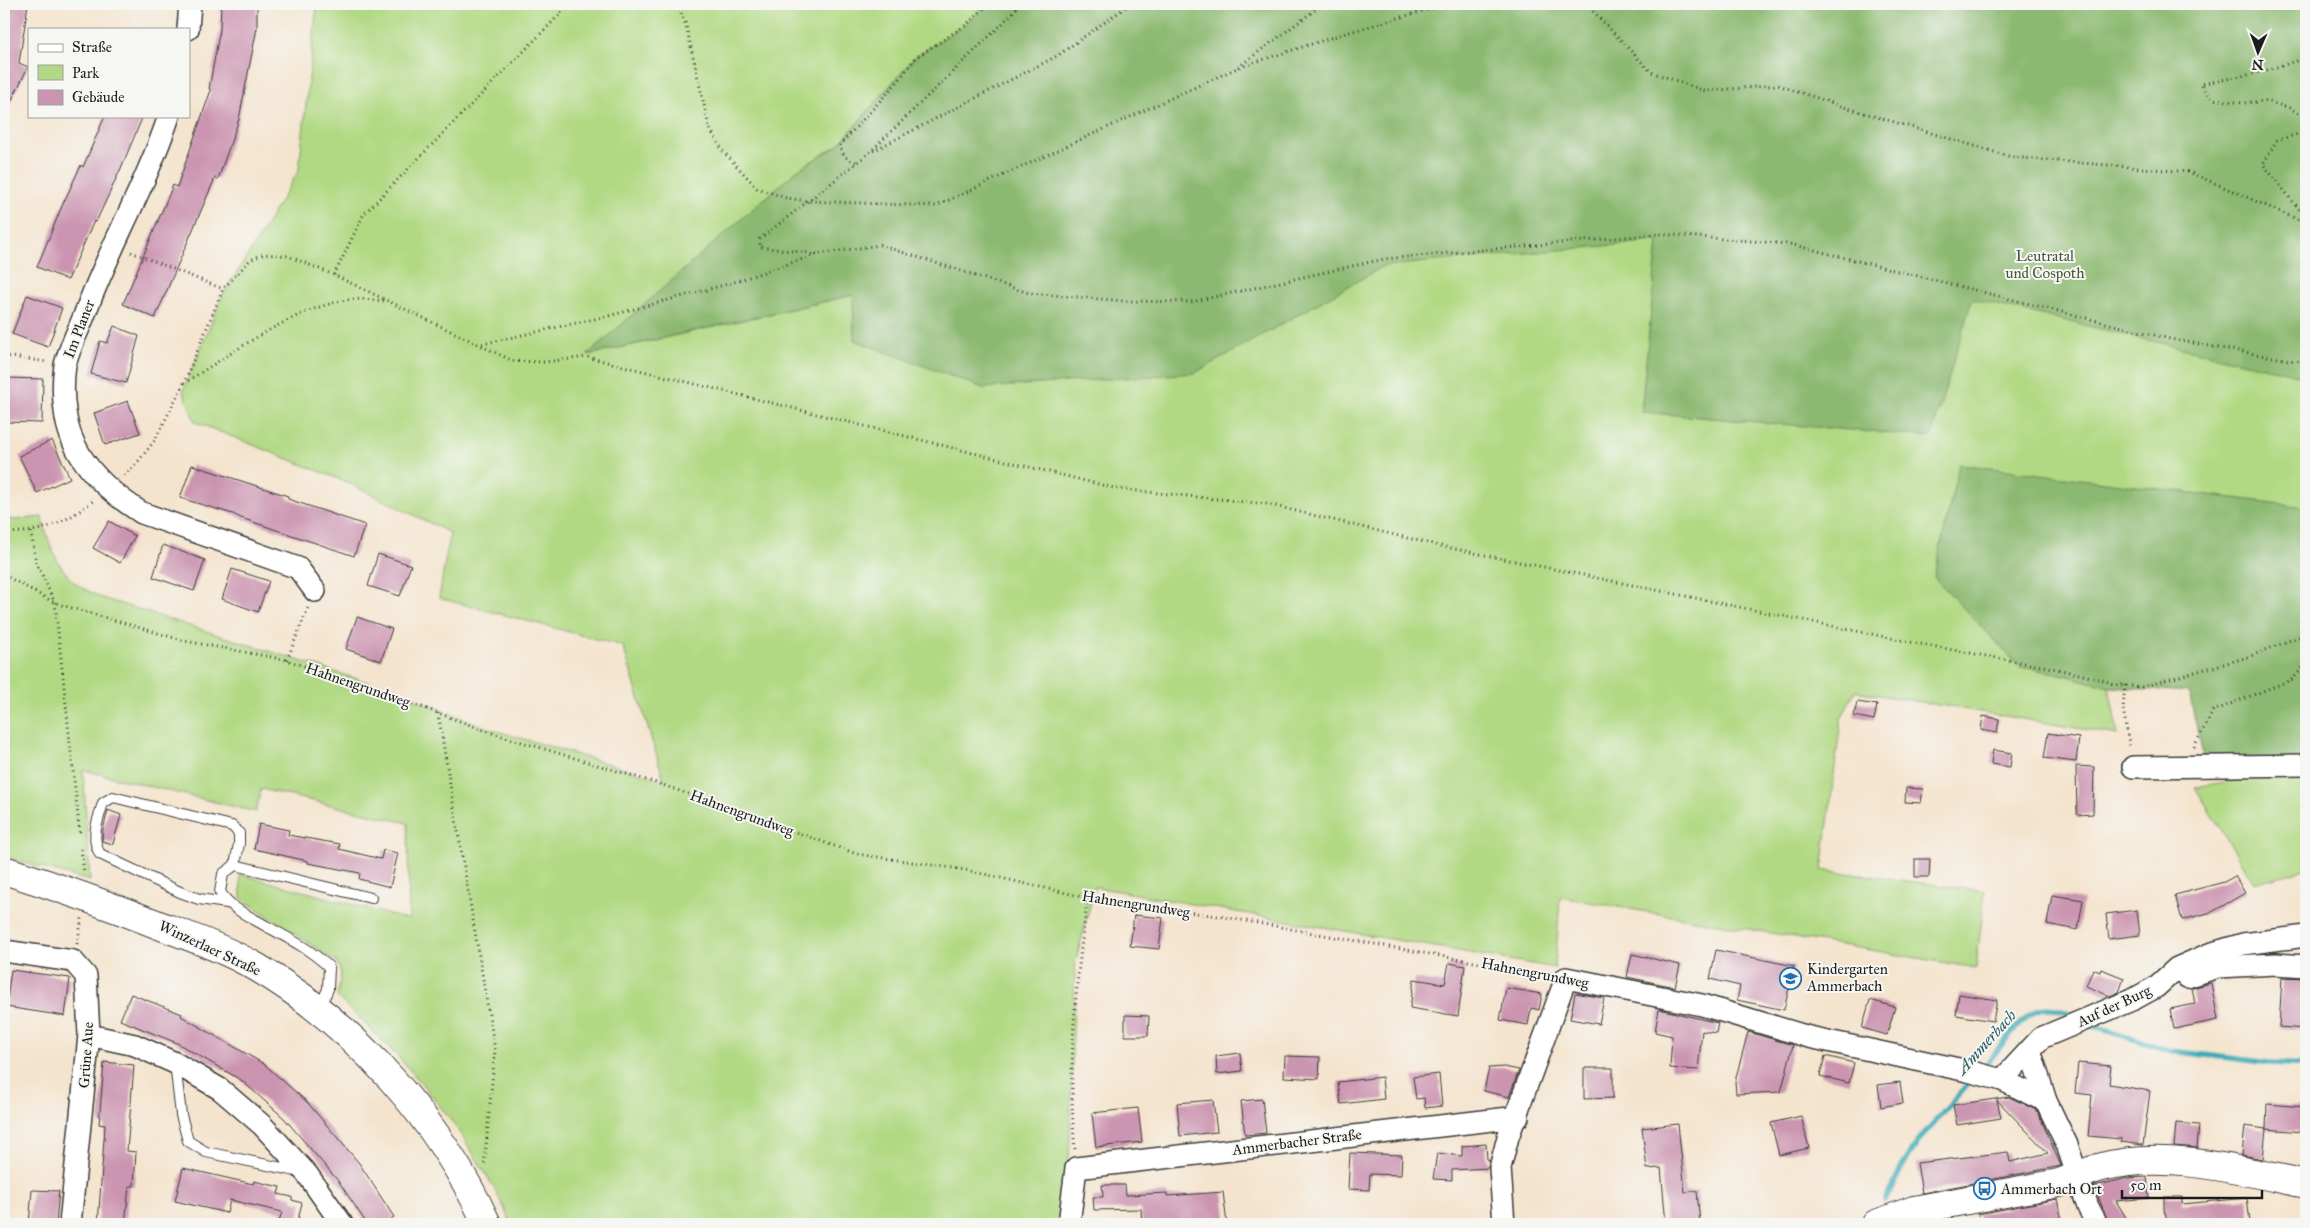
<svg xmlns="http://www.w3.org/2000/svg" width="2310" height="1228" font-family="'IM FELL Great Primer',serif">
  <rect width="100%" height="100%" fill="#f6f6f2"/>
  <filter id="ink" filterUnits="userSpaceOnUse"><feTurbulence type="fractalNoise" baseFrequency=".02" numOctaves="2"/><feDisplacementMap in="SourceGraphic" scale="10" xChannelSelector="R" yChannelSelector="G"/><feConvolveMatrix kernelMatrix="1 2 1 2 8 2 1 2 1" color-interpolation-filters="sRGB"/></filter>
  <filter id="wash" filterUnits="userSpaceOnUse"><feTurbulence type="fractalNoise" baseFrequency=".0096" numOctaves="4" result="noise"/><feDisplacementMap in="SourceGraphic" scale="20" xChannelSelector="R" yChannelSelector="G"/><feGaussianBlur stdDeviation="1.12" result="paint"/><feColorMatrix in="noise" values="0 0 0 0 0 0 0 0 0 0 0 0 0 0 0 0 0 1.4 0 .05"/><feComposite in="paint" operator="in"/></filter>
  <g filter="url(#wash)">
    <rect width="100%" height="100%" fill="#f4e4ce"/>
    <!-- green -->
    <g fill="#b1d983" stroke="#667a50">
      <path d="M317,4h670l-22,20 -50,33 -77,88 -41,25 -208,185 264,-60 322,12 1131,-303v643l-286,20 37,6 52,14 9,48 -263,-44 -14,28 -19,151 163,21 -9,77 -416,-71 -5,71 -460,-81 -20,77 -6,202 -8,57 -550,1c-8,-21 -20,-42 -32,-61 -39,-65 -87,-115 -142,-166l4,-23 -4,-12 -96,-64 -1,-24 169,46 -1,-97 -147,-34 -5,23 -173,-42 7,111 -86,-24v-339l10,2 28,-3c6,24 14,49 33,66 7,6 18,10 27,15l296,94 92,37 174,51 -41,-134 -184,-48 11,-65 -101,-50 -154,-61 -12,-31 41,-99 26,-40 49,-82z"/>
      <path d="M2306,768v101l-52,14 -59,-96z"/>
    </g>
    <!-- forest -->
    <g fill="#8cb971" stroke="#546a46">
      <path d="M987,4h1319v373l-334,-78 -41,138 -290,-25 17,-171 -274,25 -189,107 -212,15 -129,-48 -1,-45 -266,60 210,-185 42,-25 76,-88 50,-33z"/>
      <path d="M1959,464l347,43v251l-102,3 -15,-69 -80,-5 -52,-14 -37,-6 -86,-90z"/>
    </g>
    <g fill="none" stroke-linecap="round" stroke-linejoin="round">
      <!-- stream -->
      <g stroke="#3babb8" stroke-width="5.5">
        <path d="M2086,1024l85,27 100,12 35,2"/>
        <path d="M1982,1070c14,-16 42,-61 64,-62 12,0 21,5 30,10"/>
        <path d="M1885,1200l17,-33 20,-31 52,-58"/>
      </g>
    </g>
    <g id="blocks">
      <!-- building -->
      <g fill="#cb94b0">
        <path d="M4,4h24l-9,59 9,4 -24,49z"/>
        <path d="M221,4h36v24l-18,91 -21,60 -3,-1 -60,140 -32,-14 50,-119 4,2 34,-97 -2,-1 11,-60z"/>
        <path d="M105,116h38l-22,52 -25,54 -2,-1 -26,59 -31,-13 25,-61 19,-41 2,2z"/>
        <path d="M27,295l35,13 -14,39 -36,-13z"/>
        <path d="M114,326l25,10 -13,47 -35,-9 9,-33 7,2z"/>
        <path d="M6,378l37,1 -1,44 -38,-1z"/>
        <path d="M128,401l12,32 -35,12 -11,-32z"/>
        <path d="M52,440l18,38 -33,15 -18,-37z"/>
        <path d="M192,465l96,31v3l77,26 -11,31 -113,-38 -8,-4 -53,-16z"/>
        <path d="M109,521l26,15 -15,27 -27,-15z"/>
        <path d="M163,545l42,15 -11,31 -41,-14z"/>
        <path d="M378,554l33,11 -11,31 -32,-10z"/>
        <path d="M232,569l37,12 -11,31 -36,-13z"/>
        <path d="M357,617l35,12 -11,32 -35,-12z"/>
        <path d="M1857,702l20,3 -3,15 -20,-4z"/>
        <path d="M1983,716l16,3 -2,14 -16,-3z"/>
        <path d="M2048,733l31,5 -3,24 -32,-4z"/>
        <path d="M1993,750l19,3 -2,14 -19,-3z"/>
        <path d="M2076,766l18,1 -1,47 -16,1z"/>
        <path d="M1906,788l17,1 -2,14 -16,-1z"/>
        <path d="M108,810l13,5 -8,29 -11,-3 1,-11z"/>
        <path d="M259,824l30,6 -1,5 52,9 -1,5 42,10 2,-9 15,3 -8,34 -31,-8 1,-6 -52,-10v-2l-54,-12z"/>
        <path d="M1915,859h15l-1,18h-14z"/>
        <path d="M2235,876l10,17 -33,19 -30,8 -7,-25 49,-13z"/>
        <path d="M2052,895l31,5 -5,30 -31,-6z"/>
        <path d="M2137,910l3,25 -31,4 -3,-25z"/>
        <path d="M1134,915l29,3 -4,31 -29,-3z"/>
        <path d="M1716,950l78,16 -10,44 -47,-10 3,-14 -30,-7z"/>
        <path d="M1632,954l48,11 -5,22 -48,-10z"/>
        <path d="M1449,963l16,3 -7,50 -48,-8 4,-29 31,5z"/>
        <path d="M2093,969l7,3 1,-3 23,9 -5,14 -9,4 -24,-10z"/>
        <path d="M11,970l59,8 -5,38 -59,-9z"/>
        <path d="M2282,977l24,1v51l-27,-2z"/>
        <path d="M2211,983l7,37 -44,9 -4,-20 25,-5 -3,-16z"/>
        <path d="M1506,988l36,6 -3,16 -8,-2 -3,17 -28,-5z"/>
        <path d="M1575,993l29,5 -5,26 -29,-5z"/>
        <path d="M131,994l51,20 -1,2 83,48 43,38 52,61 35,54 -10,7h-17l-28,-42 -55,-64 -43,-38 -64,-37 -57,-23z"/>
        <path d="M1959,994l38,6 -4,21 -37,-6z"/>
        <path d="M1870,1000l25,7 -8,28 -25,-7z"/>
        <path d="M1659,1009l59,14 -2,10 -14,-2 -4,39 -28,-2 2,-32 -17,-4z"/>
        <path d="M1125,1015l24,1 -1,20h-23z"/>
        <path d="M1748,1032l45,13 -12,47 -45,2 -1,-13z"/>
        <path d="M1240,1053l2,18 -25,3 -1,-18z"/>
        <path d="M1285,1056l35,1 -1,22 -35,-2z"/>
        <path d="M1825,1056l29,7 -5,20 -29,-7z"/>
        <path d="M104,1062l30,3 -7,86 9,1 -2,34h-5l-4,38h-27l7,-99 -6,-1z"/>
        <path d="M2078,1063l33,3 -2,18 41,7 -7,54 -22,-3 1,-3 -34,-3 4,-41 -17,-2z"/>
        <path d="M1504,1067l15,3 -10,27 -25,-6 5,-23z"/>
        <path d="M1584,1068h29v30l-29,1z"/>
        <path d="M1439,1074l3,32 -17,2 -1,-10 -8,1 -3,-22z"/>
        <path d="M1382,1077l2,22 -43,5 -3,-22z"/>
        <path d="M1900,1082l3,21 -22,4 -3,-22z"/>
        <path d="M2009,1097l28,13 24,56 -139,27 -5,-30 91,-11 2,10 38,-9 -51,-53 4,18 -44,7 -4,-20z"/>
        <path d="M1262,1099l4,34 -21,2 -4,-34z"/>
        <path d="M1213,1100l4,32 -37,4 -3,-33z"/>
        <path d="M2267,1104l38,3 -2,25 -37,-3z"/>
        <path d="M1138,1108l4,34 -46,5 -4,-34z"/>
        <path d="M1801,1116l8,32 -30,7 -8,-32z"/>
        <path d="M2176,1123l23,2 -2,23 -23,-2z"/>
        <path d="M1678,1124l7,68 12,-1 3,33h-34l-5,-56 -14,1 -5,-41z"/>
        <path d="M2245,1126l21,3 -3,30 -21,-4z"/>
        <path d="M1486,1144l1,16h2l-1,8 -36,2v10l-19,-1 4,-26 25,3v-10z"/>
        <path d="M1350,1153l52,2 -1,20 -31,-1 -1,16 -21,-1z"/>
        <path d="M183,1168l70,16 1,-3 26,6 -2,7 14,3v3l10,3 -5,21 -18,-3 3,-9 -52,-12 -3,13 -52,-12z"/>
        <path d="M2147,1177l2,21 -33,3 14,23h-21l-15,-38 34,-8z"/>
        <path d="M1102,1185h23l1,10 41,-2v3l56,-4 4,32h-85l-1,-15 -47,1 -1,-13h10z"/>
        <path d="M32,1190l27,1 -3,33h-27z"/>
        <path d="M2164,1197h18v7l65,-6 3,25 -82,1 -4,-14z"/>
        <path d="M2057,1199l6,25h-83l-2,-10z"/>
      </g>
    </g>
  </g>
  <g filter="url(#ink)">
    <use href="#blocks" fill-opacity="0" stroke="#3c3a37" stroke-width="1"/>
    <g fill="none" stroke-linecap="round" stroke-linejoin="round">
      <defs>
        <g id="service">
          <path d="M227,903l-28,-4 -19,-7 -80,-38c-10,-16 -2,-34 3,-51l10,-6 119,29 7,7v11l-4,21"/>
          <path d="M319,1009l9,-20 1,-22c-19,-18 -41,-29 -63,-41 -17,-10 -35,-17 -46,-34l3,-18 12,-9 136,33"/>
          <path d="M175,1063l6,52 7,26 18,11 95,20"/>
        </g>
        <g id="minor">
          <path d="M188,29l2,-25"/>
          <path d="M169,116c-23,69 -60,132 -85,200 -6,15 -15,33 -19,49 -2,14 -2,32 0,46 5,46 40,79 77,102l156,55 17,23"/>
          <path d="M2133,767l173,-2"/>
          <path d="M4,951l69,10 13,15 3,59 -19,189"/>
          <path d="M2187,977l31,-10 58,-3 30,2"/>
          <path d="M89,1035l46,10 40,18 45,26 42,36 45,49 35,50"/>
          <path d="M2030,1050l16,51 21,44 21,62 9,17"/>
          <path d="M2002,1080l39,-42 93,-39 22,-12 21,-19 32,-14 34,-10 63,-8"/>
          <path d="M1069,1224l7,-56 442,-51"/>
          <path d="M1504,1224l-4,-56 8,-31 58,-159 136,27 107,32 159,34 34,9 44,21"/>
        </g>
        <g id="secondary">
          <path d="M4,870c54,17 107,36 160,57 32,12 65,24 94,41 98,58 182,153 229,256"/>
          <path d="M1876,1224l38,-14 145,-27c15,-5 28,-12 43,-16 63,-17 141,4 204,17"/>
        </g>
      </defs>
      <!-- service casing -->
      <use href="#service" stroke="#3c3a37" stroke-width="12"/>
      <!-- minor casing -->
      <use href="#minor" stroke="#3c3a37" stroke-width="24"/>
      <!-- secondary casing -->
      <use href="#secondary" stroke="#3c3a37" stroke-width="30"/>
      <!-- path -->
      <g stroke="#3c3a37" stroke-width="3" stroke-dasharray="1 4" stroke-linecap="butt">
        <path d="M677,4l9,21 23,102 14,24 34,37 29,10 21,3 129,5 301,-138"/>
        <path d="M1323,4l-86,64 109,-35 102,-29"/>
        <path d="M1586,4l65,68 54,19 73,-6 63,21 170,51 178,15 117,51"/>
        <path d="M2306,58l-49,15 -56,11 11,15 31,4 22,-2 25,7 14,9 2,6"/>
        <path d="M2306,132l-29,8 -14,24 43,54"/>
        <path d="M873,151l184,-95 73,-52"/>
        <path d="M856,162l-11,-5 -6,-11 61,-67 15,-21 51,-33 23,-21"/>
        <path d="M131,252l92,37"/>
        <path d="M817,254l-57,-7v-8l108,-85 134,-130 18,-20"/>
        <path d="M334,275l30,-61 206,-210"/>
        <path d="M482,344l130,-29 116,-31 90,-30 62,-9 149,48 96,8 66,1 193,-43 275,-25 131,10 380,95 136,24"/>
        <path d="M4,356l44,6"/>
        <path d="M184,383c48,-29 107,-74 163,-83 12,-2 26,0 39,1"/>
        <path d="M124,475l10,-8 21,-27 29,-57 39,-94 27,-29 14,-6 24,2 46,19 179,86 32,1 42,-5 531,132 149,15 169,41 479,98 142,26 47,11 8,4 30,3 106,-30 58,-23"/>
        <path d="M4,532c34,3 64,-10 90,-32"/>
        <path d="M31,532l5,30 19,41 25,232"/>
        <path d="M4,575l51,28 130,38 102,19 108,37 94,35 174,53 194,69 109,16 122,28 136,19 322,58"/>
        <path d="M287,660l21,-52"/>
        <path d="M2125,685l-2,23 7,41"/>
        <path d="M438,713l57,337 -11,117"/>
        <path d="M2194,747l19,-36 80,-32 13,-15"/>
        <path d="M81,849l3,23"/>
        <path d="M77,944l5,-26"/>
        <path d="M1075,1149c-8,-80 1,-172 13,-251"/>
      </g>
      <!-- service -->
      <use href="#service" stroke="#fff" stroke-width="10"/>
      <!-- minor -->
      <use href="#minor" stroke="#fff" stroke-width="21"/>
      <!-- secondary -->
      <use href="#secondary" stroke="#fff" stroke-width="28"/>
    </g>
  </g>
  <!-- icons -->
  <defs>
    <symbol id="school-ring" viewBox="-11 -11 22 22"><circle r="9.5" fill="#f6f6f2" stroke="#1f6fb2" stroke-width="1.5"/><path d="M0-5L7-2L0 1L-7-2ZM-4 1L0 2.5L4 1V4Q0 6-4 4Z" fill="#1f6fb2"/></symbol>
    <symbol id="bus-ring" viewBox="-11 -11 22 22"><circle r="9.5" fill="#f6f6f2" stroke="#1f6fb2" stroke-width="1.5"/><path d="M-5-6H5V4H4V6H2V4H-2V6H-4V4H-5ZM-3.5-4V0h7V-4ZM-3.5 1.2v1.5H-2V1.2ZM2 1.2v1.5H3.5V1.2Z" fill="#1f6fb2"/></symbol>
  </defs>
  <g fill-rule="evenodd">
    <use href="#school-ring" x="1778" y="966" width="25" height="25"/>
    <use href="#bus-ring" x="1972" y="1176" width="25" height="25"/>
  </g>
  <g text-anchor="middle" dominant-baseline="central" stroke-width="4" stroke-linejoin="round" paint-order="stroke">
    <!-- park labels -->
    <g font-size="15" fill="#49553b" stroke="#f6f6f2">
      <text x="2045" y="256">Leutratal<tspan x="2045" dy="17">und Cospoth</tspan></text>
    </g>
    <!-- street labels -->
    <g font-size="15" fill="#1c1c1c" stroke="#f6f6f2">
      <text transform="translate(79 329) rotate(-69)">Im Planer</text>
      <text transform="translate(358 685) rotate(19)">Hahnengrundweg</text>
      <text transform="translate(742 813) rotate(20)">Hahnengrundweg</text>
      <text transform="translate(1136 904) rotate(9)">Hahnengrundweg</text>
      <text transform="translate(210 948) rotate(25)">Winzerlaer Straße</text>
      <text transform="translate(1535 973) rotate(11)">Hahnengrundweg</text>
      <text transform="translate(2114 1006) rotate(-25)">Auf der Burg</text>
      <text transform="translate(86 1055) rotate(-86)">Grüne Aue</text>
      <text transform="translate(1297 1142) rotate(-7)">Ammerbacher Straße</text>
    </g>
    <!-- poi labels -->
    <g font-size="15" fill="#1c1c1c" stroke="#f6f6f2" text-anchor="start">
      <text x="1807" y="969">Kindergarten<tspan x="1807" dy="17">Ammerbach</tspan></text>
      <text x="2001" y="1189">Ammerbach Ort</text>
    </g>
    <!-- water labels -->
    <g font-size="16" font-style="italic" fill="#2a5c62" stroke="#f6f6f2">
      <text transform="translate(1986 1042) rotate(-48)">Ammerbach</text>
    </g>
  </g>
  <!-- margin -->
  <rect width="2310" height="1228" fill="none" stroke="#f6f6f2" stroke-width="20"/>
  <!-- legend -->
  <rect x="28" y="28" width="162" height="90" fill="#f6f6f2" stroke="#9f9f9c"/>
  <rect x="38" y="44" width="25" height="8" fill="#ffffff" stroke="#9f9f9c"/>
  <text x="72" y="52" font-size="15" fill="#1c1c1c">Straße</text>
  <rect x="38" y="65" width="25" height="15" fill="#b1d983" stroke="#9f9f9c"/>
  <text x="72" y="78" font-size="15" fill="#1c1c1c">Park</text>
  <rect x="38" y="90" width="25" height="15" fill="#cb94b0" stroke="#9f9f9c"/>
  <text x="72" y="102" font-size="15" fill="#1c1c1c">Gebäude</text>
  <!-- north arrow -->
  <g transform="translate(2258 52) rotate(182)" stroke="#f6f6f2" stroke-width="4" paint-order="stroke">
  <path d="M0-4L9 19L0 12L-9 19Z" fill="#1c1c1c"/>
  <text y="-8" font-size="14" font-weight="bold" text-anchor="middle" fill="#1c1c1c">N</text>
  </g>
  <!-- scale -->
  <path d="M2122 1190v8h140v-8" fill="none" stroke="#1c1c1c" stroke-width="2.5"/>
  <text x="2130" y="1190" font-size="15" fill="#1c1c1c" stroke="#f6f6f2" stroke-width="4" paint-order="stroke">50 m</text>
</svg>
